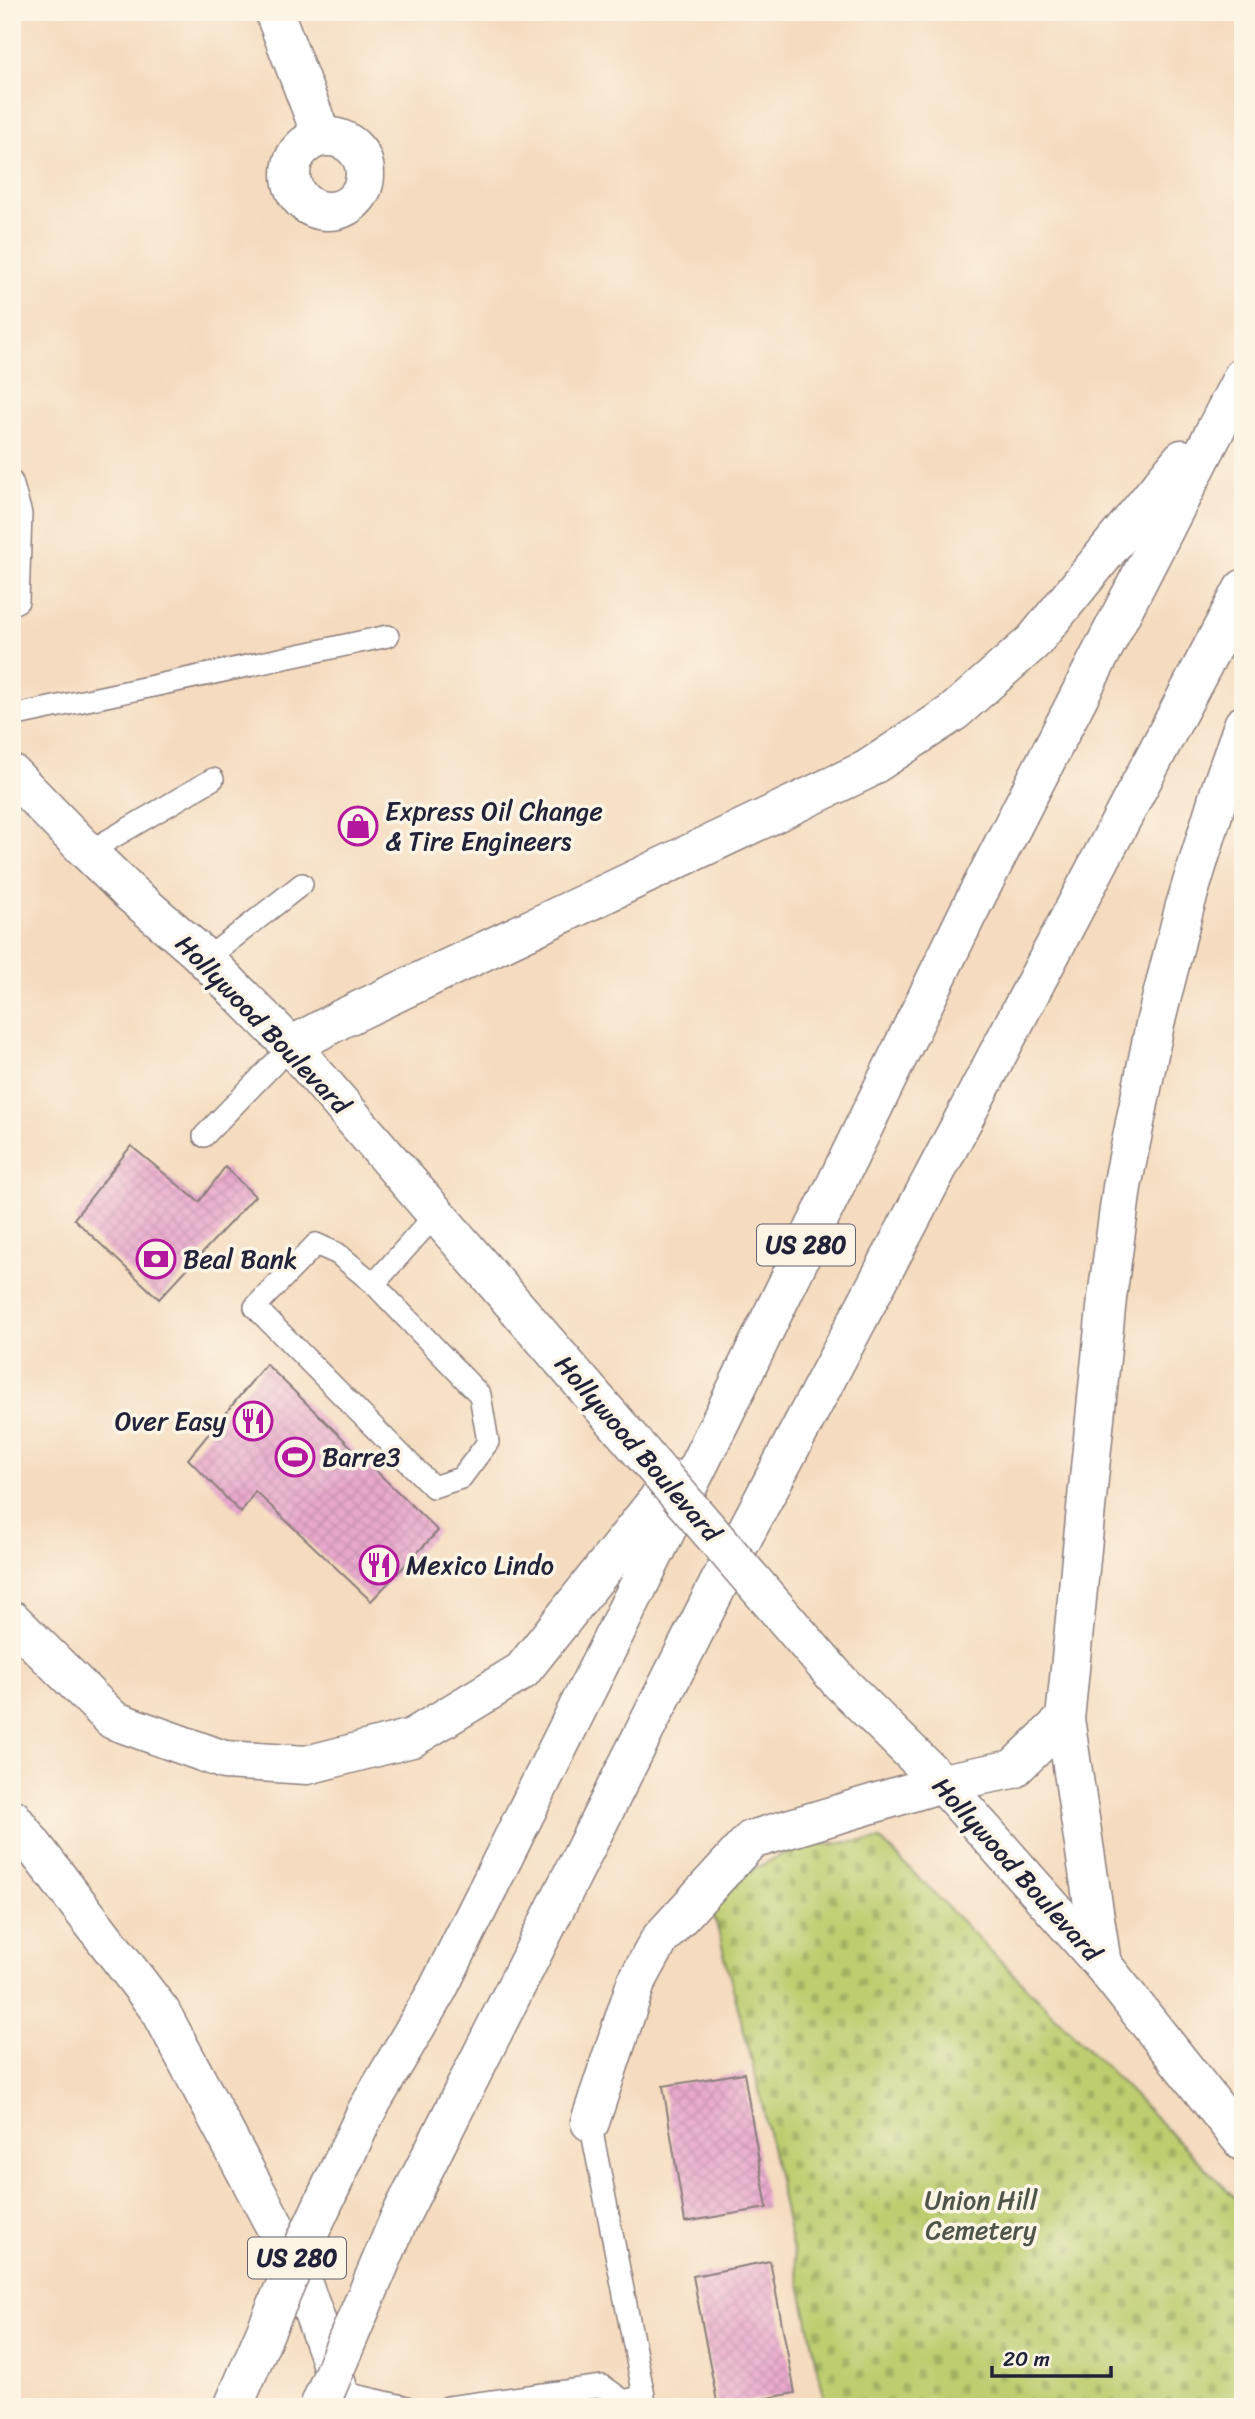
<svg xmlns="http://www.w3.org/2000/svg" width="1255" height="2419" font-family="Sriracha,sans-serif">
  <defs>
    <pattern id="cemetery-stones" width="16" height="16" patternUnits="userSpaceOnUse" patternTransform="scale(1.75)"><rect width="16" height="16" fill="#bdcd70"/><path d="M2 7V4a2 2 0 0 1 4 0v3zM10 15v-3a2 2 0 0 1 4 0v3z" fill="#a2b062"/></pattern>
    <pattern id="building-cross-hatch" width="8" height="8" patternUnits="userSpaceOnUse" patternTransform="scale(1.75)"><rect width="8" height="8" fill="#e8a8cc"/><path d="M0 0l8 8M0 8l8-8" fill="none" stroke="#c790b0"/></pattern>
  </defs>
  <rect width="100%" height="100%" fill="#fcf5e5"/>
  <filter id="ink" filterUnits="userSpaceOnUse"><feTurbulence type="fractalNoise" baseFrequency=".0143" numOctaves="2"/><feDisplacementMap in="SourceGraphic" scale="14" xChannelSelector="R" yChannelSelector="G"/><feConvolveMatrix kernelMatrix="1 2 1 2 8 2 1 2 1" color-interpolation-filters="sRGB"/></filter>
  <filter id="wash" filterUnits="userSpaceOnUse"><feTurbulence type="fractalNoise" baseFrequency=".00686" numOctaves="4" result="noise"/><feDisplacementMap in="SourceGraphic" scale="28" xChannelSelector="R" yChannelSelector="G"/><feGaussianBlur stdDeviation="1.57" result="paint"/><feColorMatrix in="noise" values="0 0 0 0 0 0 0 0 0 0 0 0 0 0 0 0 0 1.4 0 .05"/><feComposite in="paint" operator="in"/></filter>
  <g filter="url(#wash)">
    <rect width="100%" height="100%" fill="#f5dbbf"/>
    <!-- cemetery -->
    <path fill="url(#cemetery-stones)" stroke="#707856" stroke-width="2" d="M881,1840l362,366v201h-417l-68,-322 -45,-174 33,-38 53,-27z"/>
    <g id="blocks">
      <!-- building -->
      <g fill="url(#building-cross-hatch)">
        <path d="M131,1146l68,56 26,-35 30,29 -96,103 -85,-80z"/>
        <path d="M266,1364l172,167 -67,70 -116,-110 -14,22 -53,-54z"/>
        <path d="M744,2073l23,135 -82,14 -22,-136z"/>
        <path d="M770,2261l25,132 -77,14 -25,-131z"/>
      </g>
    </g>
  </g>
  <g filter="url(#ink)">
    <use href="#blocks" fill-opacity="0" stroke="#8c7e7d" stroke-width="2"/>
    <g fill="none" stroke-linecap="round" stroke-linejoin="round">
      <defs>
        <g id="service">
          <path d="M12,482l9,32 -3,87 -6,3"/>
          <path d="M12,716l376,-80"/>
          <path d="M88,852l125,-73"/>
          <path d="M205,960l97,-76"/>
          <path d="M204,1136l87,-90"/>
          <path d="M374,1284l-36,-30 -22,-10 -61,63 178,180 28,-9 27,-36 -8,-47 -106,-111 62,-70"/>
          <path d="M590,2122l54,274 -20,5"/>
          <path d="M341,2392l66,15"/>
          <path d="M448,2407l155,-21 21,15 -2,6"/>
        </g>
        <g id="minor">
          <path d="M274,12l48,125"/>
          <circle cx="328" cy="174" r="37"/>
          <path d="M590,2122l46,-139 24,-44 91,-99 191,-57"/>
        </g>
        <g id="secondary">
          <path d="M12,774l76,78 41,40 68,59 94,95 271,314"/>
          <path d="M840,1682l102,101 160,181 141,178"/>
        </g>
        <g id="trunk">
          <path d="M291,1046l50,-27 525,-249 88,-58 80,-71 148,-182"/>
          <path d="M12,1620l101,100 111,40 83,5 105,-27 110,-67 152,-192"/>
          <path d="M942,1783l71,-14 52,-50"/>
          <path d="M12,1818l149,194 136,256 32,88 14,51"/>
          <path d="M1102,1964l-37,-245 42,-421 15,-111 33,-163 29,-115 36,-118 23,-66"/>
          <path d="M366,2112l72,-123 285,-573 244,-501 276,-539"/>
          <path d="M399,2219l319,-634 525,-996"/>
        </g>
      </defs>
      <!-- service casing -->
      <use href="#service" stroke="#8c7e7d" stroke-width="24"/>
      <!-- minor casing -->
      <use href="#minor" stroke="#8c7e7d" stroke-width="41"/>
      <!-- secondary casing -->
      <use href="#secondary" stroke="#8c7e7d" stroke-width="41"/>
      <!-- trunk casing -->
      <use href="#trunk" stroke="#8c7e7d" stroke-width="41"/>
      <!-- service -->
      <use href="#service" stroke="#fff" stroke-width="21"/>
      <!-- minor -->
      <use href="#minor" stroke="#fff" stroke-width="38"/>
      <!-- secondary -->
      <use href="#secondary" stroke="#fff" stroke-width="38"/>
      <!-- trunk -->
      <use href="#trunk" stroke="#fff" stroke-width="38"/>
      <defs>
        <path id="secondary-bridge" d="M562,1360l278,322"/>
        <g id="trunk-bridge">
          <path d="M233,2407l58,-135 75,-160"/>
          <path d="M319,2407l80,-188"/>
        </g>
      </defs>
      <!-- secondary-bridge casing -->
      <use href="#secondary-bridge" stroke="#8c7e7d" stroke-width="41" stroke-linecap="butt"/>
      <!-- trunk-bridge casing -->
      <use href="#trunk-bridge" stroke="#8c7e7d" stroke-width="41" stroke-linecap="butt"/>
      <!-- secondary-bridge -->
      <use href="#secondary-bridge" stroke="#fff" stroke-width="38"/>
      <!-- trunk-bridge -->
      <use href="#trunk-bridge" stroke="#fff" stroke-width="38"/>
    </g>
  </g>
  <!-- icons -->
  <defs>
    <symbol id="shop-ring" viewBox="-11 -11 22 22"><circle r="9.5" fill="#fcf5e5" stroke="#b5179e" stroke-width="1.5"/><path d="M-5-2.5h2.3a2.7 3.5 0 0 1 5.4 0H5L5.5 6h-11ZM-1.5-2.5h3a1.5 2.3 0 0 0-3 0Z" fill="#b5179e"/></symbol>
    <symbol id="bank-ring" viewBox="-11 -11 22 22"><circle r="9.5" fill="#fcf5e5" stroke="#b5179e" stroke-width="1.5"/><path d="M-6-4H6V4H-6ZM0-2.3a2.3 2.3 0 1 0 0 4.6a2.3 2.3 0 1 0 0-4.6Z" fill="#b5179e"/></symbol>
    <symbol id="restaurant-ring" viewBox="-11 -11 22 22"><circle r="9.5" fill="#fcf5e5" stroke="#b5179e" stroke-width="1.5"/><path d="M-5-6h1v4h1v-4h1v4h1v-4h1v5L-1.5 .5V6h-2V.5L-5-1ZM5-6V6H3V1.5H1.5Q1.5-4 5-6Z" fill="#b5179e"/></symbol>
    <symbol id="stadium-ring" viewBox="-11 -11 22 22"><circle r="9.5" fill="#fcf5e5" stroke="#b5179e" stroke-width="1.5"/><path d="M0-5a6.5 5 0 1 0 0 10a6.5 5 0 1 0 0-10ZM-3.5-1.8h7v3.6h-7Z" fill="#b5179e"/></symbol>
  </defs>
  <g fill-rule="evenodd">
    <use href="#shop-ring" x="336" y="804" width="44" height="44"/>
    <use href="#bank-ring" x="134" y="1237" width="44" height="44"/>
    <use href="#restaurant-ring" x="231" y="1399" width="44" height="44"/>
    <use href="#stadium-ring" x="273" y="1435" width="44" height="44"/>
    <use href="#restaurant-ring" x="357" y="1543" width="44" height="44"/>
  </g>
  <g text-anchor="middle" dominant-baseline="central" stroke-width="7" stroke-linejoin="round" paint-order="stroke">
    <!-- shield labels -->
    <g fill="#fcf5e5" stroke="#63616e" stroke-width="2">
      <rect x="757" y="1224.5" width="98" height="41" rx="5"/>
      <rect x="248" y="2237.5" width="98" height="41" rx="5"/>
    </g>
    <g font-size="24" font-weight="bold" fill="#22223b">
      <text x="806" y="1245">US 280</text>
      <text x="297" y="2258">US 280</text>
    </g>
    <!-- poi labels -->
    <g font-size="26" fill="#22223b" stroke="#fcf5e5" text-anchor="start">
      <text x="385" y="811">Express Oil Change<tspan x="385" dy="30">&amp; Tire Engineers</tspan></text>
      <text x="183" y="1259">Beal Bank</text>
      <text x="226" y="1421" text-anchor="end">Over Easy</text>
      <text x="322" y="1457">Barre3</text>
      <text x="406" y="1565">Mexico Lindo</text>
    </g>
    <!-- street labels -->
    <g font-size="26" fill="#22223b" stroke="#fcf5e5">
      <text transform="translate(263 1024) rotate(46)">Hollywood Boulevard</text>
      <text transform="translate(638 1448) rotate(49)">Hollywood Boulevard</text>
      <text transform="translate(1017 1869) rotate(48)">Hollywood Boulevard</text>
    </g>
    <!-- park labels -->
    <g font-size="26" fill="#50554b" stroke="#fcf5e5">
      <text x="981" y="2200">Union Hill<tspan x="981" dy="30">Cemetery</tspan></text>
    </g>
  </g>
  <!-- margin -->
  <rect width="1255" height="2419" fill="none" stroke="#fcf5e5" stroke-width="42"/>
  <!-- scale -->
  <path d="M992 2366v10h119v-10" fill="none" stroke="#22223b" stroke-width="3.5"/>
  <text x="1003" y="2366" font-size="21" fill="#22223b" stroke="#fcf5e5" stroke-width="5" paint-order="stroke">20 m</text>
</svg>
